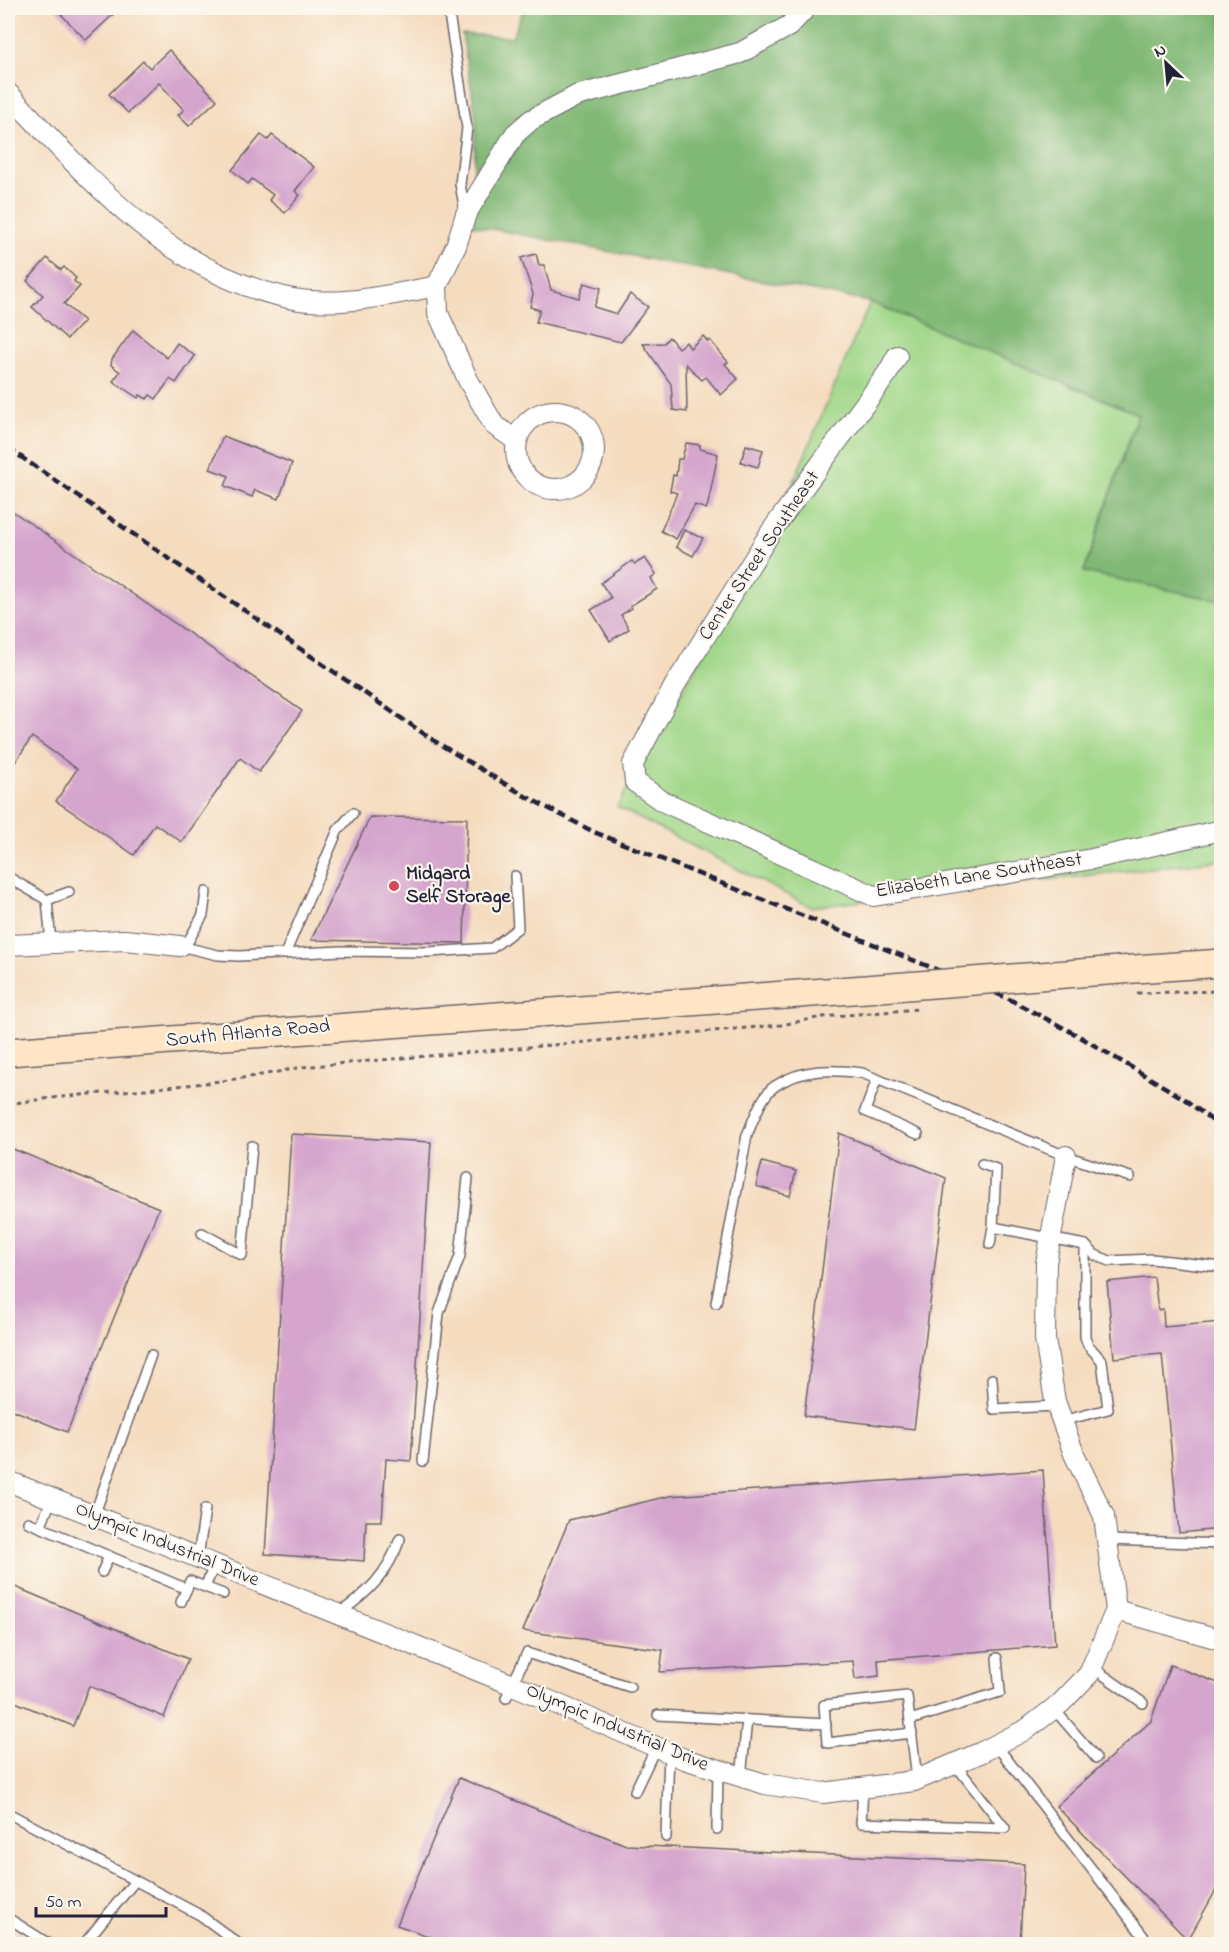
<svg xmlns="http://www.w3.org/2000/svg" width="1229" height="1952" font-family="'Indie Flower',sans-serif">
  <rect width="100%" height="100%" fill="#fbf7ec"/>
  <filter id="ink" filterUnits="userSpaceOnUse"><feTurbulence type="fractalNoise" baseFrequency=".0167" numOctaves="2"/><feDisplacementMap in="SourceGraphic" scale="12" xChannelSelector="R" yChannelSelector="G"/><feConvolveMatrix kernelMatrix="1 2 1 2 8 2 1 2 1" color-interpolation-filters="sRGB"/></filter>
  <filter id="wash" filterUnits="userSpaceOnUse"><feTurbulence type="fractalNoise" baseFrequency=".008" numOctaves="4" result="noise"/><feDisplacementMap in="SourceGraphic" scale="24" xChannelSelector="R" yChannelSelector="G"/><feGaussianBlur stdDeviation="1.35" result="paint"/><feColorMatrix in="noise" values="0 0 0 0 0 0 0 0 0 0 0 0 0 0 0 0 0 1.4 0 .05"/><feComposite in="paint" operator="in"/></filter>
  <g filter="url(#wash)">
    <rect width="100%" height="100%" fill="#f5dcbf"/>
    <!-- green -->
    <path fill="#a0d789" stroke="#617c62" stroke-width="1.5" d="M870,302l268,112 -54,157 137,30v259l-410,47 -194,-100 156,-277z"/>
    <!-- forest -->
    <path fill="#80b875" stroke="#516d58" stroke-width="1.5" d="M524,8h697v593l-137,-29 54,-158 -268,-112 -398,-77 4,-108 -14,-83 50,3z"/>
    <g id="blocks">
      <!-- building -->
      <g fill="#d5a5ce">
        <path d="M55,8h65l-34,32z"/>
        <path d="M169,50l48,50 -28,26 -11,-11 6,-5 -25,-27 -31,30 -19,-19 34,-33 7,7z"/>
        <path d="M261,135l7,5 4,-5 42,32 -19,24 5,4 -15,18 -16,-13 4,-5 -21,-16 -4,5 -16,-14z"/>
        <path d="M536,254l3,11h5l7,25 28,8 5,-15 17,5 -7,19 23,7 13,-20 18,13 -27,35 -85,-20 4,-12 -10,-3 3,-13 -12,-36z"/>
        <path d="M47,258l14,12 3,-3 12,11 -2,3 6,5 -16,18 20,17 -17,18 -35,-32 11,-12 -16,-14z"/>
        <path d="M133,330l34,28 10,-15 18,13 -19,27 -6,-4 -14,20 -6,-4 -3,4 -7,-4 -2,3 -25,-17 7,-9 -9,-7 1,-6z"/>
        <path d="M703,336l5,6 2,-2 18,22 -3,2 13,15 -17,16 -15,-18 -4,3 -16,-16 1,48 -14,-2 -2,-26 -28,-40 21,-1 5,-6 9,11 8,-6 4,6z"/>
        <path d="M223,436l69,27 -13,36 -24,-9 -3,7 -27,-11 4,-10 -19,-7z"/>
        <path d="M686,443l14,2v4l18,5 -10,50 -2,5 -11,-4 -19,34 -15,-8 16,-38 -7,-2 3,-16 3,1 2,-17h4z"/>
        <path d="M746,445l17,5 -5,17 -17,-5z"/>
        <path d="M8,508l294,203 -43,61 -19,-14 -58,84 -27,-18 -21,31 -51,-36 -27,-18 21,-32 -45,-32 -24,36z"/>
        <path d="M684,530l19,8 -10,18 -17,-9z"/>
        <path d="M645,558l11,16 -5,4 6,11 -27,17 2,2 -11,7 8,14 -19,12 -19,-31 20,-12 -10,-15 31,-22 3,3z"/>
        <path d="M370,817l97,1 -3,125 -153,-3z"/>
        <path d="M839,1133l107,45 -32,251 -110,-13z"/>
        <path d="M291,1134l140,8 -20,319 -25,-2 -4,62h-16l-2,40 -99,-7z"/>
        <path d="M8,1147l151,61 -92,224 -59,-24z"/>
        <path d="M762,1162l34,9 -6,25 -34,-10z"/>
        <path d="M1154,1277l4,33 5,-1 1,18 57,-5v207l-42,4 -17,-179 -48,4 -7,-76z"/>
        <path d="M1043,1470l12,175 -177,15 1,16 -24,3 -2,-18 -193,11 3,-22 -140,-19 46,-111 100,-24z"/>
        <path d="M8,1584l180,75 -24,58 -75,-31 -16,40 -65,-27z"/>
        <path d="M1170,1665l51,19v197l-33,59 -132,-134 95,-85z"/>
        <path d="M459,1778l167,67 398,19 -4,80h-569l-54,-19z"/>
      </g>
    </g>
  </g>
  <g filter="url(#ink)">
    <use href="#blocks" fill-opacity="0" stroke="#6c6369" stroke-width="1.5"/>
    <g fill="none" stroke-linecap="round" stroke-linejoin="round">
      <defs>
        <g id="service">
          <path d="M448,8l19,120 -7,56 5,27"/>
          <path d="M8,877l39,23 4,43"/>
          <path d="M47,900l22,-8"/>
          <path d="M180,946l38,9 21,1 103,-5 87,1 63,-4 26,-20 -3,-52"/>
          <path d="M185,947l18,-32 3,-23"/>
          <path d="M285,954l53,-124 15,-17"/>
          <path d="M877,1079l-12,32 53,23"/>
          <path d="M982,1164l14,5 -3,58"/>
          <path d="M202,1233l40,22 10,-109"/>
          <path d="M990,1244l3,-17 92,18v92l3,8 14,16 6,48 -46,12"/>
          <path d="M1085,1245l10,10 15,6 42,-2 70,8"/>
          <path d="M716,1303l31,-168c7,-16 14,-39 28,-49 27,-18 57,-17 87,-13l204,83 64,21"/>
          <path d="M992,1379l2,30 62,-3"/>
          <path d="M423,1461l16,-148 21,-57 8,-78"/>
          <path d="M94,1516l57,-161"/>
          <path d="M28,1522l12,5 12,-28"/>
          <path d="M40,1527l147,62"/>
          <path d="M1107,1540l115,4"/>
          <path d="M198,1558l7,-49"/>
          <path d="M215,1564l-10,23 18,7"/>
          <path d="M102,1572l7,-16"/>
          <path d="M181,1602l9,-21 15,6"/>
          <path d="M338,1614c30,-21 49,-39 62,-75"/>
          <path d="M1092,1667l51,36"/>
          <path d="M506,1698l21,-45 103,34"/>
          <path d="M1054,1709l42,49"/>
          <path d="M658,1715l168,9"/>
          <path d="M910,1720l90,-28 -3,-34"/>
          <path d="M912,1733l-85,10 -3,-38 83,-9 10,83"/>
          <path d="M996,1745l148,192"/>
          <path d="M741,1777l6,-57"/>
          <path d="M863,1788l-2,35 144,5 -50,-64"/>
          <path d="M635,1791l21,-44"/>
          <path d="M8,1813l192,102 39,29"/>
          <path d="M717,1829l1,-59"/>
          <path d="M666,1837l3,-84"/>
          <path d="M8,1918l41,26"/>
          <path d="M84,1944l51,-63"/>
        </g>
        <g id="minor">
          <path d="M8,93c79,84 158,177 276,204 49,12 105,-2 153,-11"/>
          <path d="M897,356l-10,18 -115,156 -97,155 -42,79 2,18 27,19 212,95 218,-37 130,-29"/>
          <circle cx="555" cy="450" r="39"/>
          <path d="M517,441l-23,-16 -26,-45 -30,-67 -1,-27 19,-40 10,-32 49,-80 16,-14 45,-24 164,-43 49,-27 17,-18"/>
          <path d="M8,945l117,-5 55,6"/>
          <path d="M8,1481l505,204 171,74 81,25 58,9 91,-12 66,-28 47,-24 34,-26 28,-29 27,-64 -12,-94 -30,-62 -19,-53 -10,-62 1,-76 20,-107"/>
          <path d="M1116,1610l106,30"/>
        </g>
        <g id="secondary">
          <path d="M1120,970l102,-7"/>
          <path d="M8,1052l777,-57"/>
        </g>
      </defs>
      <!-- service casing -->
      <use href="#service" stroke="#6c6369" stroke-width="12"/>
      <!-- minor casing -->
      <use href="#minor" stroke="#6c6369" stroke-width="22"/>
      <!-- secondary casing -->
      <use href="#secondary" stroke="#6c6369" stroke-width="30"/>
      <!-- path -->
      <g stroke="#6c6369" stroke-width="3" stroke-dasharray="4.5 4.5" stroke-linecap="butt">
        <path d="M1137,993l85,-2"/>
        <path d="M8,1104c97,-15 197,-15 293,-37l480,-42 41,-8"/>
      </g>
      <!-- service -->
      <use href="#service" stroke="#fff" stroke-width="9"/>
      <!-- minor -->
      <use href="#minor" stroke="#fff" stroke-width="20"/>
      <!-- secondary -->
      <use href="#secondary" stroke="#fee5c5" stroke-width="27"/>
      <!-- rail -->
      <path stroke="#22223b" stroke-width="4.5" stroke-dasharray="9 4.5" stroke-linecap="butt" d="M8,448l428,294 89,54 69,36 411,165 72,38 106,63 39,30"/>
      <defs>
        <path id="secondary-bridge" d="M785,995l335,-25"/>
      </defs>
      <!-- secondary-bridge casing -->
      <use href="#secondary-bridge" stroke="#6c6369" stroke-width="30" stroke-linecap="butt"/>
      <!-- path-bridge -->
      <path stroke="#6c6369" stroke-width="3" stroke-dasharray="4.5 4.5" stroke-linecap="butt" d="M822,1017l97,-8"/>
      <!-- secondary-bridge -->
      <use href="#secondary-bridge" stroke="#fee5c5" stroke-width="27"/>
    </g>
  </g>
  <!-- markers -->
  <circle fill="#d1495b" stroke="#fbf7ec" stroke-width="2" cx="394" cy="886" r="6"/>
  <g text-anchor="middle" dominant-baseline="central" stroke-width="4.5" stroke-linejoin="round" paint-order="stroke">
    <!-- street labels -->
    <g font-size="20" fill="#22223b" stroke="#fbf7ec">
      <text transform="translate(760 556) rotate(-56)">Center Street Southeast</text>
      <text transform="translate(979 876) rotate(-9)">Elizabeth Lane Southeast</text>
      <text transform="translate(248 1034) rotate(-5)">South Atlanta Road</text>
      <text transform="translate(167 1545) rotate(22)">Olympic Industrial Drive</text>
      <text transform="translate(617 1728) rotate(23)">Olympic Industrial Drive</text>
    </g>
    <!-- poi labels -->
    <g font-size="20" font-weight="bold" fill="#22223b" stroke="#fbf7ec" text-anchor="start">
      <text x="406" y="874">Midgard<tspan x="406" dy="23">Self Storage</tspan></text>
    </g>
  </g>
  <!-- margin -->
  <rect width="1229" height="1952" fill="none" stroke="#fbf7ec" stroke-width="30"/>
  <!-- north arrow -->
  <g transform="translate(1166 63) rotate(334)" stroke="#fbf7ec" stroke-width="4.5" paint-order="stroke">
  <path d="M0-4.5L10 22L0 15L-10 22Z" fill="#22223b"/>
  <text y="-9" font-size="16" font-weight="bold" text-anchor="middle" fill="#22223b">N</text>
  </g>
  <!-- scale -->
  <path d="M36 1907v9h130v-9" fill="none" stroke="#22223b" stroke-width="3"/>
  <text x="45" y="1907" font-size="18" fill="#22223b" stroke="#fbf7ec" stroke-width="4.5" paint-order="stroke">50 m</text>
</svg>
